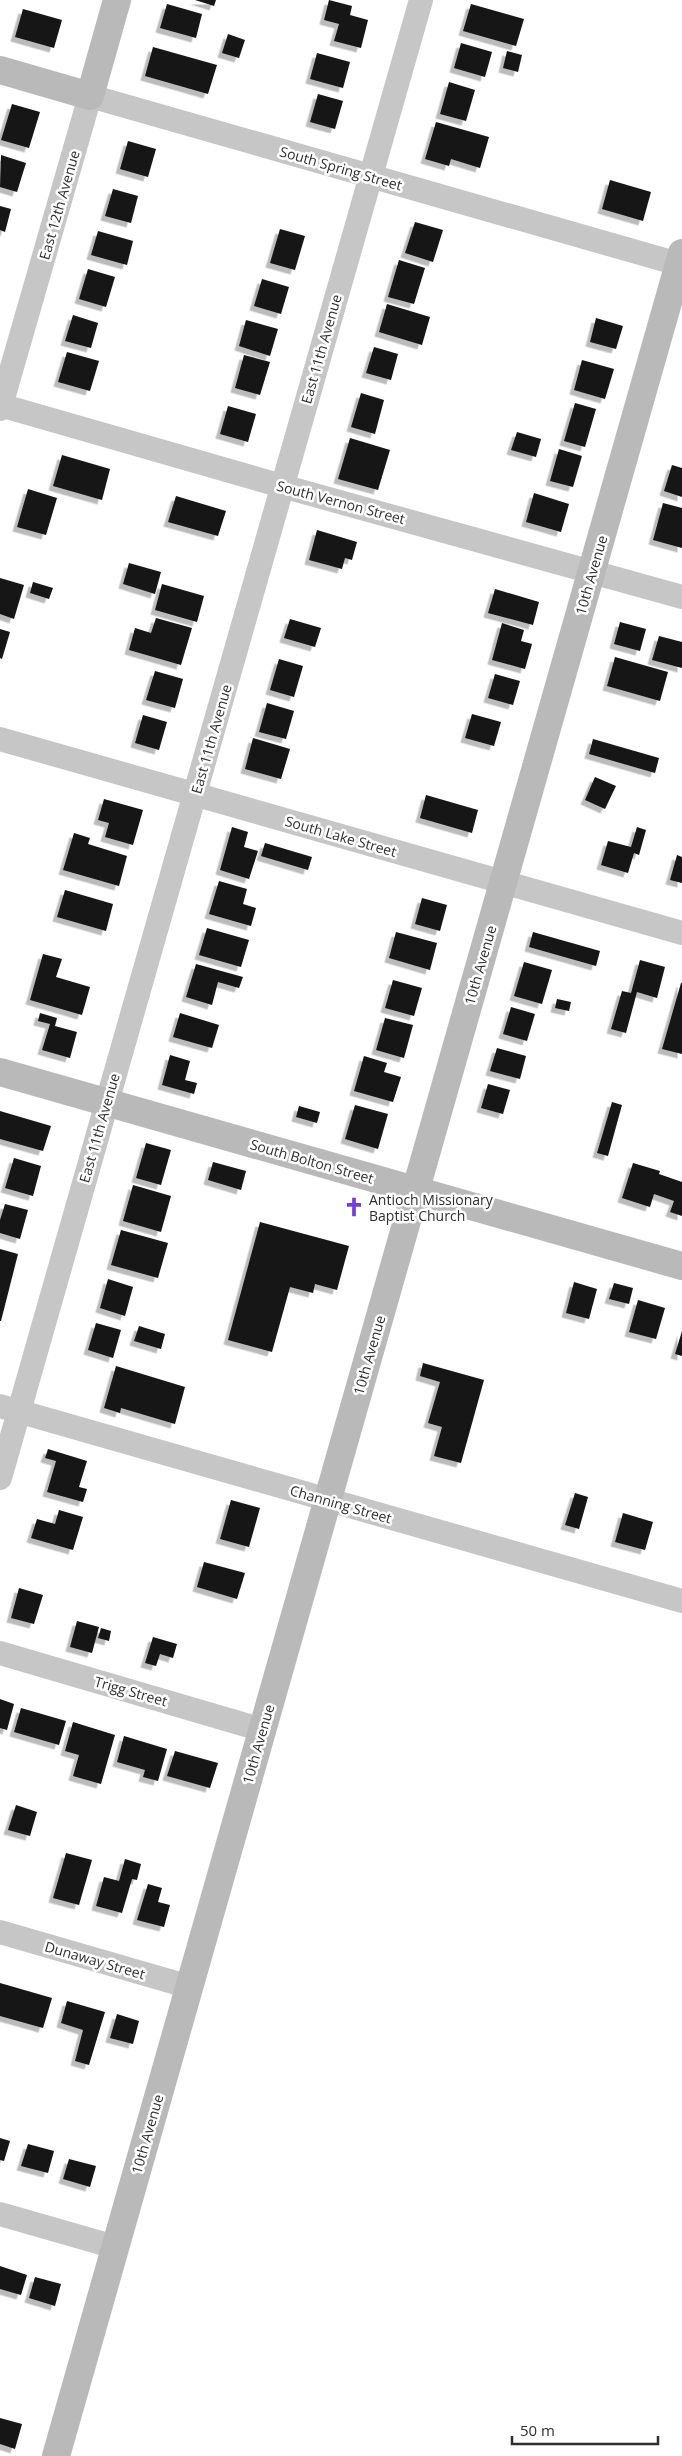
<svg xmlns="http://www.w3.org/2000/svg" width="682" height="2456" font-family="'Open Sans',sans-serif">
  <defs>
    <filter id="shadow"><feDropShadow dx="-4.5" dy="4.5" stdDeviation="0" flood-color="#0004"/></filter>
  </defs>
  <rect width="100%" height="100%" fill="#fff"/>
  <!-- building -->
  <g fill="#161616" filter="url(#shadow)">
    <path d="M195,0h21l-2,6z"/>
    <path d="M329,0l23,6 -2,9 18,5 -7,28 -27,-7 5,-17 -15,-4z"/>
    <path d="M167,4l35,10 -6,24 -36,-10z"/>
    <path d="M471,4l53,15 -8,27 -53,-15z"/>
    <path d="M23,9l39,11 -8,28 -39,-11z"/>
    <path d="M228,34l17,6 -6,18 -17,-5z"/>
    <path d="M461,43l31,9 -7,25 -31,-9z"/>
    <path d="M153,47l64,18 -9,29 -63,-18z"/>
    <path d="M507,51l15,4 -4,17 -15,-4z"/>
    <path d="M317,53l33,9 -7,26 -33,-9z"/>
    <path d="M449,82l26,8 -9,31 -26,-7z"/>
    <path d="M318,94l25,7 -8,28 -25,-7z"/>
    <path d="M12,104l28,8 -11,36 -28,-8z"/>
    <path d="M436,122l53,15 -9,31 -29,-9 -2,7 -24,-7z"/>
    <path d="M128,141l28,8 -8,28 -28,-8z"/>
    <path d="M1,155l25,8 -9,29 -17,-5z"/>
    <path d="M610,180l41,12 -8,29 -41,-12z"/>
    <path d="M113,189l25,7 -7,27 -26,-7z"/>
    <path d="M0,206l11,3 -6,23 -5,-2z"/>
    <path d="M415,222l28,8 -10,32 -28,-9z"/>
    <path d="M280,229l25,7 -10,34 -25,-7z"/>
    <path d="M98,231l35,10 -6,24 -36,-10z"/>
    <path d="M399,260l26,8 -11,36 -26,-7z"/>
    <path d="M88,269l27,8 -9,30 -27,-8z"/>
    <path d="M262,279l27,8 -8,27 -27,-8z"/>
    <path d="M387,304l43,13 -8,28 -43,-13z"/>
    <path d="M73,315l25,8 -7,25 -26,-7z"/>
    <path d="M596,318l27,8 -7,23 -26,-7z"/>
    <path d="M246,320l32,9 -8,27 -31,-10z"/>
    <path d="M374,347l24,7 -7,26 -25,-7z"/>
    <path d="M67,352l32,9 -9,30 -32,-9z"/>
    <path d="M244,355l26,7 -10,33 -25,-7z"/>
    <path d="M582,360l32,9 -9,30 -31,-9z"/>
    <path d="M361,393l23,7 -9,34 -24,-7z"/>
    <path d="M575,403l21,6 -11,38 -21,-6z"/>
    <path d="M228,406l28,8 -8,28 -28,-8z"/>
    <path d="M517,432l24,7 -5,18 -25,-7z"/>
    <path d="M350,438l40,12 -12,40 -40,-11z"/>
    <path d="M559,449l23,7 -9,31 -23,-6z"/>
    <path d="M62,455l48,14 -8,31 -49,-14z"/>
    <path d="M672,465l10,3v29l-18,-6z"/>
    <path d="M28,489l29,9 -11,37 -29,-8z"/>
    <path d="M534,493l35,11 -8,28 -35,-10z"/>
    <path d="M176,496l50,15 -8,25 -50,-14z"/>
    <path d="M663,503l19,5v40l-29,-8z"/>
    <path d="M317,530l40,12 -5,18 -7,-2 -3,11 -33,-9z"/>
    <path d="M129,563l32,9 -6,22 -32,-10z"/>
    <path d="M0,578l24,7 -10,34 -14,-5z"/>
    <path d="M33,582l20,6 -4,11 -19,-6z"/>
    <path d="M162,584l42,12 -7,26 -42,-12z"/>
    <path d="M495,589l44,13 -6,23 -45,-12z"/>
    <path d="M156,618l36,10 -11,37 -52,-15 6,-22 16,5z"/>
    <path d="M290,619l31,9 -6,19 -31,-9z"/>
    <path d="M620,622l26,7 -6,22 -26,-7z"/>
    <path d="M502,623l22,7 -3,11 11,3 -7,25 -33,-9z"/>
    <path d="M0,629l10,3 -8,27 -2,-1z"/>
    <path d="M659,636l23,6v26l-30,-8z"/>
    <path d="M615,657l53,15 -8,29 -53,-15z"/>
    <path d="M279,659l24,7 -9,31 -24,-7z"/>
    <path d="M155,671l28,8 -8,29 -29,-8z"/>
    <path d="M495,674l25,7 -7,24 -25,-7z"/>
    <path d="M267,703l27,8 -8,28 -27,-7z"/>
    <path d="M472,714l29,8 -7,24 -29,-8z"/>
    <path d="M143,715l24,7 -8,28 -24,-7z"/>
    <path d="M253,738l37,11 -9,30 -36,-10z"/>
    <path d="M593,739l66,19 -4,15 -66,-19z"/>
    <path d="M595,777l21,9 -11,23 -20,-9z"/>
    <path d="M426,795l52,15 -6,23 -52,-15z"/>
    <path d="M104,799l39,11 -10,35 -28,-8 4,-14 -11,-3z"/>
    <path d="M232,827l16,5 -4,15 14,4 -9,28 -29,-9z"/>
    <path d="M637,827l9,3 -7,25 -5,-2 -6,20 -27,-8 7,-24 23,6z"/>
    <path d="M74,833l16,5 -2,6 39,12 -8,30 -56,-16z"/>
    <path d="M265,843l47,14 -4,13 -47,-14z"/>
    <path d="M677,855l5,2v26l-12,-3z"/>
    <path d="M219,881l28,8 -4,15 13,4 -5,18 -42,-12z"/>
    <path d="M65,890l48,14 -7,27 -49,-14z"/>
    <path d="M422,898l25,7 -7,26 -25,-7z"/>
    <path d="M207,928l42,12 -8,27 -42,-12z"/>
    <path d="M396,932l41,11 -7,27 -41,-12z"/>
    <path d="M533,932l67,19 -4,15 -67,-19z"/>
    <path d="M43,954l19,5 -6,18 34,10 -8,28 -52,-15z"/>
    <path d="M640,960l25,7 -8,31 -20,-6 -11,41 -15,-4 11,-38 9,2z"/>
    <path d="M524,962l28,8 -10,34 -28,-8z"/>
    <path d="M196,964l47,13 -4,11 -21,-6 -6,23 -26,-8z"/>
    <path d="M393,980l29,8 -8,28 -29,-8z"/>
    <path d="M681,983h1v71l-20,-5z"/>
    <path d="M557,999l14,3 -2,9 -14,-3z"/>
    <path d="M511,1007l24,7 -8,27 -24,-7z"/>
    <path d="M40,1013l17,5 -2,8 22,6 -7,26 -28,-8 8,-26 -12,-3z"/>
    <path d="M180,1013l39,12 -7,23 -39,-11z"/>
    <path d="M385,1018l28,7 -9,33 -28,-8z"/>
    <path d="M497,1048l29,8 -6,23 -30,-8z"/>
    <path d="M170,1055l20,6 -5,19 12,3 -3,11 -32,-9z"/>
    <path d="M364,1056l23,7 -3,9 17,5 -8,25 -39,-11z"/>
    <path d="M488,1084l22,6 -7,24 -22,-6z"/>
    <path d="M612,1102l10,3 -14,51 -11,-3z"/>
    <path d="M355,1105l33,9 -10,35 -33,-10z"/>
    <path d="M299,1106l21,6 -3,11 -21,-6z"/>
    <path d="M0,1111l51,15 -8,25 -43,-12z"/>
    <path d="M146,1143l25,7 -10,35 -25,-7z"/>
    <path d="M14,1158l27,8 -8,30 -28,-8z"/>
    <path d="M213,1162l33,9 -5,19 -33,-10z"/>
    <path d="M633,1163l27,8 -1,3 23,8v34l-12,-4 4,-11 -20,-7 -4,13 -28,-9z"/>
    <path d="M133,1185l38,11 -10,36 -38,-11z"/>
    <path d="M5,1204l23,6 -8,29 -20,-6v-13z"/>
    <path d="M260,1222l89,24 -12,44 -22,-6 -2,9 -23,-6 -18,65 -44,-12z"/>
    <path d="M121,1230l47,13 -10,35 -47,-13z"/>
    <path d="M0,1249l18,5 -17,67h-1z"/>
    <path d="M108,1279l25,8 -8,29 -25,-8z"/>
    <path d="M574,1282l23,7 -8,30 -23,-6z"/>
    <path d="M614,1283l19,5 -4,16 -20,-5z"/>
    <path d="M638,1300l27,8 -9,31 -27,-7z"/>
    <path d="M96,1323l25,7 -8,28 -25,-8z"/>
    <path d="M139,1326l26,8 -4,15 -27,-8z"/>
    <path d="M682,1331v25l-7,-2z"/>
    <path d="M423,1363l61,17 -23,83 -27,-7 8,-29 -14,-4 12,-41 -20,-6z"/>
    <path d="M116,1366l69,21 -10,37 -54,-16 -1,5 -16,-5z"/>
    <path d="M48,1449l39,12 -8,26 8,2 -4,13 -36,-10 9,-31 -11,-3z"/>
    <path d="M575,1493l13,4 -9,32 -14,-4z"/>
    <path d="M231,1500l29,8 -11,39 -29,-8z"/>
    <path d="M59,1510l24,7 -10,33 -42,-12 6,-19 18,5z"/>
    <path d="M623,1513l30,9 -8,28 -30,-8z"/>
    <path d="M204,1562l41,11 -8,26 -40,-12z"/>
    <path d="M19,1588l24,7 -9,29 -23,-6z"/>
    <path d="M77,1621l22,6 -7,26 -22,-6z"/>
    <path d="M101,1628l10,3 -2,10 -11,-3z"/>
    <path d="M153,1637l24,7 -4,14 -13,-4 -4,12 -11,-3z"/>
    <path d="M0,1699l14,5 -7,26 -7,-2z"/>
    <path d="M21,1708l45,13 -7,24 -45,-13z"/>
    <path d="M73,1722l42,13 -14,49 -28,-8 6,-21 -14,-4z"/>
    <path d="M124,1736l43,13 -9,32 -15,-4 2,-7 -28,-8z"/>
    <path d="M175,1751l43,12 -8,25 -43,-12z"/>
    <path d="M16,1805l21,7 -7,24 -22,-6z"/>
    <path d="M66,1853l26,7 -13,45 -26,-7z"/>
    <path d="M125,1859l16,5 -4,16 -5,-1 -10,34 -26,-7 8,-29 15,4z"/>
    <path d="M148,1884l14,4 -4,14 12,3 -6,22 -27,-7z"/>
    <path d="M0,1983l52,15 -9,30 -43,-12z"/>
    <path d="M67,2001l38,11 -16,53 -14,-4 8,-31 -22,-7z"/>
    <path d="M117,2014l22,7 -6,23 -23,-6z"/>
    <path d="M0,2138l10,3 -6,20 -4,-1z"/>
    <path d="M28,2144l26,7 -6,22 -27,-7z"/>
    <path d="M69,2159l27,7 -6,21 -27,-8z"/>
    <path d="M0,2266l27,9 -6,20 -21,-6z"/>
    <path d="M35,2277l26,7 -6,22 -26,-8z"/>
    <path d="M0,2418l22,6 -7,25 -15,-5z"/>
  </g>
  <g fill="none" stroke-linecap="round" stroke-linejoin="round">
    <!-- street -->
    <g stroke="#c6c6c6" stroke-width="24">
      <path d="M0,405l282,81 400,111"/>
      <path d="M0,409l90,-313 592,169"/>
      <path d="M0,739l682,194"/>
      <path d="M0,1406l682,195"/>
      <path d="M0,1478l421,-1478"/>
      <path d="M0,1653l263,77"/>
      <path d="M0,1932l190,55"/>
      <path d="M0,2214l115,33"/>
    </g>
    <!-- secondary -->
    <g stroke="#b9b9b9" stroke-width="28">
      <path d="M0,70l90,26 27,-96"/>
      <path d="M0,1072l682,194"/>
      <path d="M56,2456l626,-2203"/>
    </g>
  </g>
  <!-- icons -->
  <defs>
    <symbol id="church-bare" viewBox="-9 -9 18 18"><path d="M-1.2-6h2.4v3.5h3.3v2.4h-3.3V6h-2.4V-.1h-3.3v-2.4h3.3Z" fill="#743fd8" stroke="#fff" stroke-width="2.5" paint-order="stroke"/></symbol>
  </defs>
  <g fill-rule="evenodd">
    <use href="#church-bare" x="340" y="1193" width="28" height="28"/>
  </g>
  <g text-anchor="middle" dominant-baseline="central" stroke-width="5" stroke-linejoin="round" paint-order="stroke">
    <!-- street labels -->
    <g font-size="14" fill="#2f2f2f" stroke="#fff">
      <text transform="translate(341 168) rotate(16)">South Spring Street</text>
      <text transform="translate(59 205) rotate(-74)">East 12th Avenue</text>
      <text transform="translate(321 349) rotate(-74)">East 11th Avenue</text>
      <text transform="translate(341 502) rotate(15)">South Vernon Street</text>
      <text transform="translate(591 575) rotate(-74)">10th Avenue</text>
      <text transform="translate(211 739) rotate(-74)">East 11th Avenue</text>
      <text transform="translate(341 836) rotate(16)">South Lake Street</text>
      <text transform="translate(480 965) rotate(-74)">10th Avenue</text>
      <text transform="translate(99 1128) rotate(-74)">East 11th Avenue</text>
      <text transform="translate(312 1161) rotate(16)">South Bolton Street</text>
      <text transform="translate(369 1355) rotate(-74)">10th Avenue</text>
      <text transform="translate(341 1504) rotate(16)">Channing Street</text>
      <text transform="translate(131 1691) rotate(16)">Trigg Street</text>
      <text transform="translate(258 1744) rotate(-74)">10th Avenue</text>
      <text transform="translate(95 1960) rotate(16)">Dunaway Street</text>
      <text transform="translate(147 2134) rotate(-74)">10th Avenue</text>
    </g>
    <!-- poi labels -->
    <g font-size="14" fill="#2f2f2f" stroke="#fff" text-anchor="start">
      <text x="369" y="1199">Antioch Missionary<tspan x="369" dy="16">Baptist Church</tspan></text>
    </g>
  </g>
  <!-- scale -->
  <path d="M512 2436v8h146v-8" fill="none" stroke="#2f2f2f" stroke-width="2.5"/>
  <text x="520" y="2436" font-size="15" fill="#2f2f2f" stroke="#ffffff" stroke-width="4" paint-order="stroke">50 m</text>
</svg>
